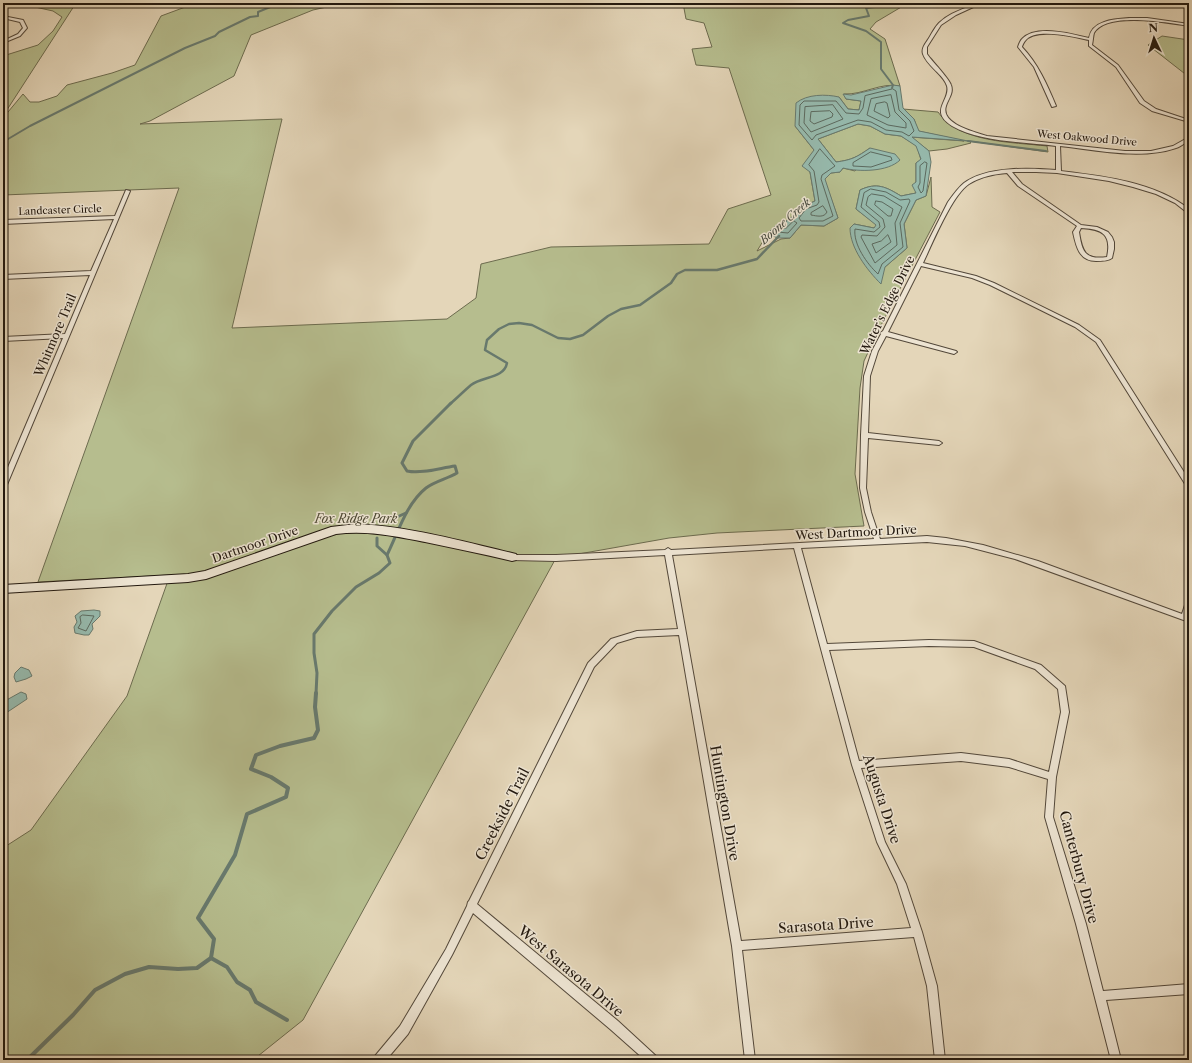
<svg xmlns="http://www.w3.org/2000/svg" width="1192" height="1063" font-family="'Libre Caslon Text',serif">
  <rect width="100%" height="100%" fill="#e4d6b9"/>
  <filter id="stains"><feTurbulence type="fractalNoise" baseFrequency=".005" numOctaves="4"/><feColorMatrix values="0 0 0 0 .2 0 0 0 0 .09 0 0 0 0 .02 0 0 0 .5 -.17"/></filter>
  <radialGradient id="worn" r=".72"><stop offset=".6" stop-color="#630" stop-opacity="0"/><stop offset="1" stop-color="#630" stop-opacity=".3"/></radialGradient>
  <!-- green -->
  <g fill="#b6bd8e" stroke="#6c6b4e">
    <path d="M17,3h59l-73,113v-60l35,-11 15,-14 9,-14 -9,-6z"/>
    <path d="M221,3h124l-32,7 -62,25 -17,41 -84,45 -10,3 142,-5 -50,209 215,-9 29,-21 5,-34 70,-17 158,-3 19,-35 43,-14 -42,-127 -33,-3 -4,-16 20,-2 -8,-24 -18,-4 -3,-16h225l-32,19 -6,7 15,10 15,47c-19,-4 -37,9 -56,8l2,5 15,2 -2,9 -11,-1 -9,-12 -44,29 19,24 -4,22 5,29 -11,5 -7,8 -10,6 -2,4h-8l-9,9 -11,18 24,-12 9,-1 11,-13 23,1 14,-8 -14,-39 7,-6 9,-1 3,-4 12,3 15,-23c-13,9 -18,12 -34,14l-18,-23 40,-15 12,2 15,8 16,2 16,10 4,14 -5,3v30l-15,3c-15,-9 -24,-14 -41,-6l-4,19 21,16 -3,3 -20,-4 31,43 22,-19 -3,-24 12,-24 10,-4 5,-19 1,30 8,5 -61,117 -15,32 -4,27 -5,86 9,52 -147,7 -48,5 -113,20 -253,462 -50,40h-250v-212l28,-18 96,-134 43,-121 -132,7 141,-394 -176,7v-77l20,-24 7,8h9l18,-6 10,-11 45,-12 23,-8 26,-49 27,-10z"/>
    <path d="M1162,36l27,4v37l-41,-32z"/>
    <path d="M903,109l35,3c21,31 75,30 109,34l1,6 -79,-11 2,2 -24,6 -18,2 -18,-14 53,4 -46,-10 -4,-12z"/>
  </g>
  <!-- water -->
  <g fill="#96b9ac" stroke="#68796d">
    <path d="M893,85l7,1 3,22 11,11 5,12 49,10 -56,-4 17,14 2,11 -5,34 -10,4 -12,24 3,24 -22,19 -4,17c-14,-14 -31,-36 -31,-56l4,-4 20,4 2,-3 -20,-16 4,-19c17,-8 26,-3 41,6l15,-3 -4,-8 4,-3v-19l5,-4 -5,-13 -15,-10 -16,-2 -15,-8 -12,-2 -40,15 18,23c16,-2 21,-5 34,-14l25,6 5,6c-12,12 -41,12 -57,8l-3,4 -9,1 -6,6 13,39 -14,8 -23,-1 -11,13h-13l-9,-5 9,-9h8l2,-4 10,-6 7,-8 11,-5 -5,-29 -8,-6 12,-16 -19,-24 1,-23c11,-9 30,-9 43,-6l9,12 11,1 2,-9 -15,-2 -3,-5 8,1z"/>
    <path d="M94,610l6,1v5l-8,8 1,5 -4,6h-5l-9,-2 -1,-6 3,-5 -2,-6 6,-5z"/>
    <path d="M21,667l8,3 3,6 -6,3 -10,3 -2,-5 1,-4z"/>
    <path d="M21,692l5,2 1,5 -21,14 -3,-2v-9z"/>
  </g>
  <g fill="none" stroke-linecap="round" stroke-linejoin="round">
    <!-- shore -->
    <g stroke="#5c695e" stroke-width="1">
      <path d="M893,89l3,2 3,19 11,11 4,10 -5,5 -7,-4 -16,-2 -15,-8 -13,-2 -42,15 -4,5 -13,-15 1,-20 4,-4h32l10,12 13,1 4,-6 2,-12z"/>
      <path d="M891,95l4,17 11,11v5l-18,-3 -21,-10 4,-16z"/>
      <path d="M885,102l2,1 3,13 -2,2 -14,-7 2,-7z"/>
      <path d="M833,105l10,14 -32,13 -7,-9 1,-16z"/>
      <path d="M830,111l3,3 -1,3 -18,7 -4,-3 1,-9z"/>
      <path d="M820,149l15,17 -13,9 -1,4 12,37 -10,5h-22l-2,-3 7,-9 11,-4 2,-3 -5,-31 -5,-6z"/>
      <path d="M871,152l20,5 1,3 -21,7 -18,-1v-3z"/>
      <path d="M925,162l2,1 -4,28 -2,2 -3,-6 2,-4v-17z"/>
      <path d="M871,189l15,3 14,8 9,-1 1,2 -10,22 3,24 -21,17 -4,10c-11,-10 -25,-30 -23,-45l19,3 6,-5 -1,-5 -18,-15 3,-14z"/>
      <path d="M872,194l12,2 18,11 -7,16 2,22 -22,18 -14,-26 1,-2 15,1 8,-9 -2,-8 -17,-14 2,-8z"/>
      <path d="M876,201l6,1 11,7 -2,7h-3l-13,-11z"/>
      <path d="M823,206l4,6c-3,6 -10,4 -16,3v-2z"/>
      <path d="M794,221l3,2 -9,10 -11,-1 1,-3 8,-1z"/>
      <path d="M888,235l3,7 -15,11 -4,-9 9,-3z"/>
      <path d="M83,615l11,1 -8,15 -8,-3 3,-5 -1,-6z"/>
    </g>
    <!-- stream-far3 -->
    <g stroke="#68796d" stroke-width="2">
      <path d="M892,3l1,3 -14,-3 -4,4 -9,1 3,8 -21,4 -5,3 23,8 15,11v27l12,16 -1,3"/>
      <path d="M968,141l78,10"/>
      <path d="M3,142l27,-16 155,-78 30,-12 4,-4 31,-15 8,-1v-4l22,-9"/>
    </g>
    <!-- stream-far2 -->
    <path stroke="#68796d" stroke-width="2.5" d="M450,404c7,-6 14,-13 21,-19 11,-9 33,-6 36,-22l-22,-13 2,-10 12,-11 10,-5 10,-1 13,2 26,13 12,1 13,-4 25,-19 13,-7 19,-4 31,-22 6,-9 8,-4h32l40,-11 22,-23"/>
    <!-- stream-far1 -->
    <g stroke="#68796d" stroke-width="3">
      <path d="M388,521l18,-8"/>
      <path d="M377,538v8l10,9"/>
      <path d="M316,694l1,-21 -3,-20v-19l18,-23 24,-24 23,-14 11,-10 -3,-8c11,-22 19,-51 39,-67 9,-7 21,-9 31,-15l-2,-7c-15,2 -33,8 -48,5l-5,-8 11,-22 38,-38"/>
    </g>
    <!-- stream -->
    <g stroke="#68796d" stroke-width="4">
      <path d="M211,958l16,9 10,15 13,8 6,12 31,18"/>
      <path d="M27,1060l46,-45 22,-25 30,-16 24,-7 29,2 19,-1 14,-10 3,-19 -16,-21 37,-63 12,-41 39,-17 2,-9 -17,-11 -20,-8 5,-14 24,-9 34,-8 4,-8 -3,-23 1,-14"/>
    </g>
    <defs>
      <g id="street">
        <path d="M977,3h5l-26,12 -15,10 -14,22v7l3,4c5,6 19,21 21,27 3,8 -3,14 -5,21 -6,18 29,26 41,30l138,15h26l22,-5 16,-9v3c-4,3 -9,7 -13,8 -35,12 -80,2 -116,-2l1,25c42,5 94,11 128,38v5l-14,-11 -19,-9 -23,-7 -24,-6 -52,-8 -21,-1h-24l10,12 59,41 16,2 11,5 4,5 2,5v7l-2,9c-4,3 -10,3 -16,3 -17,0 -20,-15 -23,-29l4,-6 -59,-40 -11,-13c-13,1 -27,4 -38,11 -17,11 -37,60 -46,79l53,13 18,7 85,42 21,15 89,140v7h-2l-91,-145 -21,-15 -85,-42 -18,-7 -51,-12 -33,66 68,19 1,1 -3,2 -68,-18 -8,15 -8,25 -2,57 71,8 3,2 -3,2 -71,-7 -2,50 5,24 9,27 47,-3 19,2 37,7 55,16 144,53 4,-12 3,-1v21l-174,-63 -50,-13 -38,-4 -126,6 26,96 102,-4 45,1 67,24 24,21 4,26 -13,65 -3,40 33,107 17,67 86,-7v10l-83,6 15,60h-10l-35,-136 -31,-107 3,-38 -39,-12 -48,-6 -100,7 24,74 21,42 16,48 15,54 8,74h-10l-8,-74 -13,-49 -172,13 13,110h-10l-13,-114 -53,-311 -42,2 -20,6 -23,24 -117,237 141,117 38,35 1,4h-12l-35,-31 -137,-116 -21,42 -44,79 -22,26h-12l1,-4 25,-30 46,-77 21,-43 1,-4 1,-1 119,-238 23,-24 26,-8 41,-2 -13,-74 -109,6 -44,-1 -3,-1 -1,-2 1,-2h47l109,-5 3,-2 3,2 203,-11 -9,-27 -5,-24 1,-53 3,-59 8,-25 9,-17 -1,-1 3,-2 5,-10 60,-119c5,-7 10,-14 16,-19 23,-17 66,-15 92,-13v-24c-32,-4 -77,-4 -104,-20 -24,-15 -1,-26 -5,-40 -3,-11 -20,-20 -24,-32 -2,-6 3,-11 6,-16 3,-5 6,-11 10,-15 10,-10 25,-14 38,-20zM1081,228c21,1 31,6 26,29 -22,3 -25,-5 -28,-25zM794,548l58,217 25,77 20,42 14,44 -170,13 -69,-386zM929,646l45,1 61,22 23,20 3,23 -12,60 -40,-13 -48,-6 -102,8 -30,-111z"/>
        <path d="M3,16l20,4 4,8 -7,8 -17,7v-2l15,-7 5,-6 -3,-6 -17,-4z"/>
        <path d="M1130,18h17l42,6v2c-20,-3 -82,-15 -95,7 -1,3 -1,8 -2,12l26,20 26,36 12,8 33,11v2l-37,-11 -12,-8 -24,-36 -27,-21v-6c-15,-3 -54,-13 -64,1 -1,1 -3,5 -3,6 16,17 25,37 34,59l-4,1 -18,-40 -16,-20c1,-3 2,-6 4,-8 14,-15 50,-5 67,-1 3,-18 26,-19 41,-20z"/>
        <path d="M126,190l4,1 -124,296 -3,2v-10l60,-141 -60,3v-4l62,-3 25,-59 -87,4v-4l88,-4 23,-52 -111,5v-4l112,-4z"/>
      </g>
      <path id="secondary" d="M356,524c51,2 106,17 156,29l4,1 2,3 -2,3 -4,1c-29,-7 -58,-13 -87,-19 -30,-6 -59,-12 -89,-8l-130,45 -18,3 -185,11v-8l185,-11 17,-3 126,-44z"/>
    </defs>
    <!-- street casing -->
    <use href="#street" stroke="#53483a" stroke-width="2"/>
    <!-- secondary casing -->
    <use href="#secondary" stroke="#23190f" stroke-width="2"/>
    <!-- street -->
    <use href="#street" fill="#ede4d2" fill-rule="evenodd"/>
    <!-- secondary -->
    <use href="#secondary" fill="#ede4d2" fill-rule="evenodd"/>
  </g>
  <g text-anchor="middle" dominant-baseline="central" stroke-width="3" stroke-linejoin="round" paint-order="stroke">
    <!-- far-street labels -->
    <g font-size="10" fill="#23190f" stroke="#ede4d2">
      <text transform="translate(1087 138) rotate(5)">West Oakwood Drive</text>
      <text transform="translate(60 210) rotate(-2)">Landcaster Circle</text>
    </g>
    <!-- far-water labels -->
    <g font-size="11" font-style="italic" fill="#46493e" stroke="#ede4d2">
      <text transform="translate(785 221) rotate(-41)">Boone Creek</text>
    </g>
    <!-- street labels -->
    <g font-size="12" fill="#23190f" stroke="#ede4d2">
      <text transform="translate(887 305) rotate(-64)">Water’s Edge Drive</text>
      <text transform="translate(55 335) rotate(-67)">Whitmore Trail</text>
      <text transform="translate(856 532) rotate(-3)">West Dartmoor Drive</text>
      <text transform="translate(255 544) rotate(-19)">Dartmoor Drive</text>
    </g>
    <!-- park labels -->
    <g font-size="12" font-style="italic" fill="#4f4a35" stroke="#ede4d2">
      <text x="356" y="518">Fox Ridge Park</text>
    </g>
    <!-- near-street labels -->
    <g font-size="14" fill="#23190f" stroke="#ede4d2">
      <text transform="translate(882 799) rotate(72)">Augusta Drive</text>
      <text transform="translate(725 803) rotate(80)">Huntington Drive</text>
      <text transform="translate(502 814) rotate(-63)">Creekside Trail</text>
      <text transform="translate(1079 867) rotate(75)">Canterbury Drive</text>
      <text transform="translate(826 925) rotate(-4)">Sarasota Drive</text>
      <text transform="translate(571 971) rotate(40)">West Sarasota Drive</text>
    </g>
  </g>
  <!-- margin -->
  <rect width="1192" height="1063" fill="none" stroke="#e4d6b9" stroke-width="16"/>
  <rect x="4" y="4" width="1184" height="1055" fill="none" stroke="#23190f" stroke-width="2"/>
  <rect x="8" y="8" width="1176" height="1047" fill="none" stroke="#23190f"/>
  <!-- north arrow -->
  <g transform="translate(1154 38) rotate(356)" stroke="#ede4d2" stroke-width="3" paint-order="stroke">
  <path d="M0-3L7 15L0 10L-7 15Z" fill="#23190f"/>
  <text y="-6" font-size="11" font-weight="bold" text-anchor="middle" fill="#23190f">N</text>
  </g>
  <rect width="100%" height="100%" filter="url(#stains)"/>
  <rect width="100%" height="100%" fill="url(#worn)"/>
</svg>
